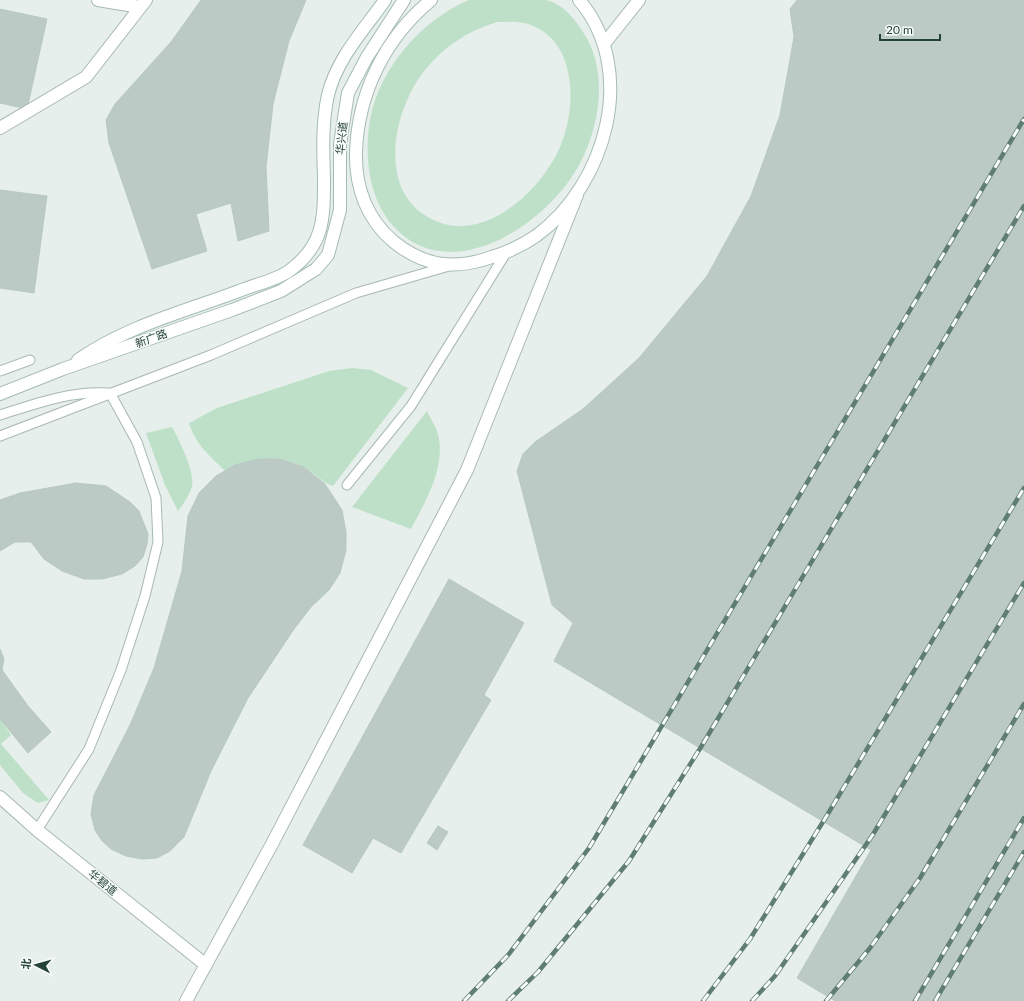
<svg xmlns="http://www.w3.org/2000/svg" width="1024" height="1001" font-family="Lato,'Noto Sans SC',sans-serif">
  <rect width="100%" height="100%" fill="#e6efeb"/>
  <!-- green -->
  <g fill="#bfe0c8" fill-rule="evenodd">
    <path d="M469,0c18,0 36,0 54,0 7,0 16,0 23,0 16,3 29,19 37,32 29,43 15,109 -14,149 -36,50 -119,102 -173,48 -16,-16 -24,-38 -27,-59 -2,-16 -2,-34 1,-50 9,-51 51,-100 99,-120zM497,22c8,0 18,-1 27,1 58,14 54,96 30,136 -14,24 -33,44 -57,57 -18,10 -42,14 -61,5 -61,-25 -44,-110 -11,-151 19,-24 43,-39 72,-48z"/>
    <path d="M352,368l19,2 37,18 -75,98c-12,-4 -18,-13 -29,-19 -25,-13 -53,-2 -79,4 -15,-15 -30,-27 -36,-48l28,-15 112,-37z"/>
    <path d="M427,411c4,9 11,18 12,28 5,32 -14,63 -28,90l-59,-22z"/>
    <path d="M172,427c7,12 23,46 20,59 -3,10 -8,17 -14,25l-13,-26 -19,-52z"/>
    <path d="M0,719l11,16 -10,9 48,56 -11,3 -15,-10 -23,-28z"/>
  </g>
  <!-- building -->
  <g fill="#bbcac4" stroke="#b8c9c2">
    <path d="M201,0h105l-17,41 -16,63 -7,63 3,64 -31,10 -7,-38 -35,11 11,37 -55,18 -43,-126 -3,-23 9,-16 56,-62z"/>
    <path d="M797,0h227v1001h-189l-38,-23 74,-128 -317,-189 19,-38 -21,-18 -35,-134 6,-17 12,-12 48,-33 56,-51 68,-82 44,-80 29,-81 14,-78 -4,-28z"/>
    <path d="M0,9l47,10 -20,90 -27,-6z"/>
    <path d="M0,190l47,6 -13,97 -34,-5z"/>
    <path d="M259,459h20l25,8 21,17 17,26 4,22v18l-6,23 -11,17 -18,17 -17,22 -46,69 -37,73 -27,66 -14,14 -13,7 -15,1 -16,-3 -15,-7 -9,-8 -7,-11 -4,-16 3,-19 36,-70 24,-57 28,-97 6,-55 11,-23 17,-17 19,-11z"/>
    <path d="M76,483l30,3 24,16 9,9 9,23 -1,10 -4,13 -8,9 -13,8 -20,5h-18l-22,-8 -18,-12 -13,-17h-16l-15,9v-51l20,-7z"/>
    <path d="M449,579l75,44 -40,72 7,5 -90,153 -28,-15 -21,35 -49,-28z"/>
    <path d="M0,649l4,10 -2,11 26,36 23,26 -23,21 -28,-34z"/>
    <path d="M438,826l10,6 -11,18 -10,-7z"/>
  </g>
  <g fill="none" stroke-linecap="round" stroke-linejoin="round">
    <defs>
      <g id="lane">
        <path d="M0,371l30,-11"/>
        <path d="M0,415c35,-11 69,-24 107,-22"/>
        <path d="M0,436l211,-81 145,-62 93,-27"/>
        <path d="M347,485l64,-79 95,-153"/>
        <path d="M37,830l52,-81 32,-79 24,-74 13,-54 -2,-44 -19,-56 -27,-49"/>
      </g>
      <g id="street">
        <path d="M98,0l42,7"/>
        <path d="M604,44l35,-44"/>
        <path d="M0,128l86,-51 60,-77"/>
        <path d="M0,797l37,33 169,135"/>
        <path d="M186,1001l86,-157 195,-374 110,-275"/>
      </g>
      <g id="secondary">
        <path d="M431,0c-46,38 -73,93 -75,152 -1,35 11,68 38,90 31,25 61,28 98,15 16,-5 31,-12 44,-21 70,-51 103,-166 43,-236"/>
        <path d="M78,360c49,-34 105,-48 161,-69 14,-6 38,-11 50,-20 36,-26 35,-54 35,-94 -1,-27 -2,-55 4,-82 9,-37 36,-65 57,-95"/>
        <path d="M0,394l63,-25 169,-59 49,-19 35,-22 12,-14 12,-45v-66l8,-51 19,-36 37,-57"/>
      </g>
    </defs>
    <!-- lane casing -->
    <use href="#lane" stroke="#a8b8b2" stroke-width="11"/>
    <!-- street casing -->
    <use href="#street" stroke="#a8b8b2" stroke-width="14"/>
    <!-- secondary casing -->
    <use href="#secondary" stroke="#a4bbb3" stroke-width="14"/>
    <!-- lane -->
    <use href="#lane" stroke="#fff" stroke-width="9"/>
    <!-- street -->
    <use href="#street" stroke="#fff" stroke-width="12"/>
    <!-- secondary -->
    <use href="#secondary" stroke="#fff" stroke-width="12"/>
    <defs>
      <g id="rail">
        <path d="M464,1001l45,-47 80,-106 435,-729"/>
        <path d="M508,1001l30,-29 91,-111 72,-114 323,-541"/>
        <path d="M703,1001l47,-62 76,-122 198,-329"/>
        <path d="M752,1001l23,-25 97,-140 152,-253"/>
        <path d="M826,1001l44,-53 50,-70 104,-174"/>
        <path d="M915,1001l109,-183"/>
        <path d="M935,1001l89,-149"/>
      </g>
    </defs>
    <!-- rail casing -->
    <use href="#rail" stroke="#5f7d75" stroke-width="4.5"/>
    <!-- rail -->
    <use href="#rail" stroke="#f7fbf9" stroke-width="3" stroke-dasharray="9" stroke-linecap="butt"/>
  </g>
  <g text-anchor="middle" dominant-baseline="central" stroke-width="3" stroke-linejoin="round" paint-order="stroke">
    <!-- street labels -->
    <g font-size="11" fill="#24423a" stroke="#f7fbf9">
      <text transform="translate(341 138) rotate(-84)">华兴道</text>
      <text transform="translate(151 338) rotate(-20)">新广路</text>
      <text transform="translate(103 882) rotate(39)">华碧道</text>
    </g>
  </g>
  <!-- north arrow -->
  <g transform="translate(36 965) rotate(276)" stroke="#f7fbf9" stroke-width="3" paint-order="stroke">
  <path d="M0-3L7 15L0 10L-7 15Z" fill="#24423a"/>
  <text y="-6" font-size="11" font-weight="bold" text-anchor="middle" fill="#24423a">北</text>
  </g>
  <!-- scale -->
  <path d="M880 34v6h60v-6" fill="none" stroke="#24423a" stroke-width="2"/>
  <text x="886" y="34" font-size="12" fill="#24423a" stroke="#f7fbf9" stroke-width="3" paint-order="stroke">20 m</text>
</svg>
